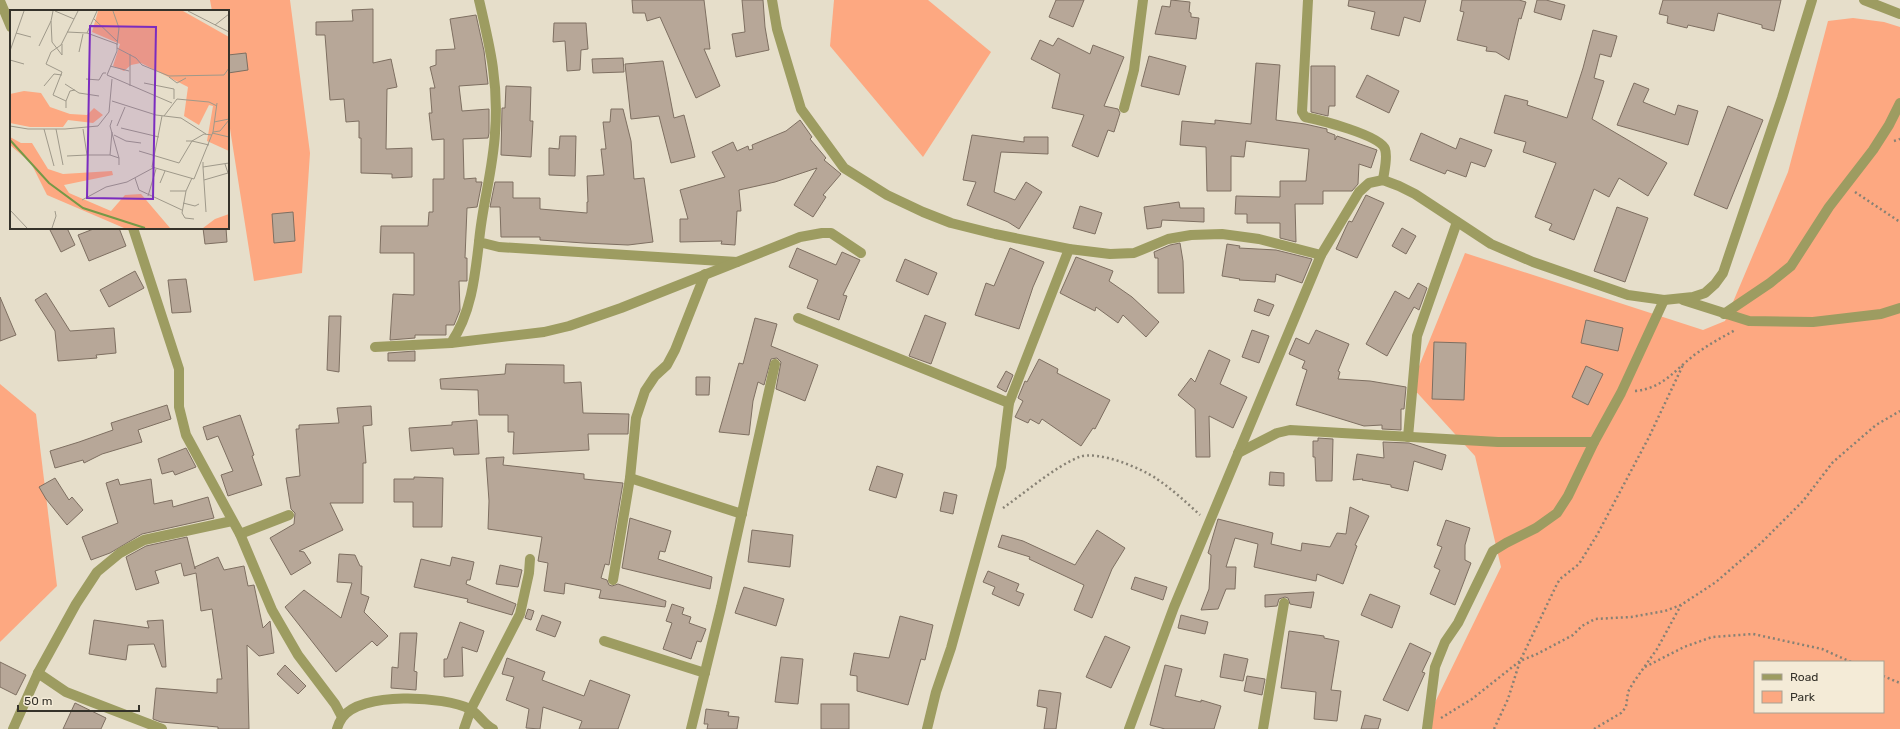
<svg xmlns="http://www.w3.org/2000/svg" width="1900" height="729" font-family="Rubik,sans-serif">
  <rect width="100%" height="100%" fill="#e6deca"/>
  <!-- green -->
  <g fill="#fda881" fill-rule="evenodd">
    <path d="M210,0h80l20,153 -8,120 -48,8 -26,-165v-105h-16z"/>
    <path d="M834,0h94l63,52 -68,105 -93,-111z"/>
    <path d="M1853,18l31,4 16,5v702h-478l79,-162 -26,-111 -64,-70 54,-133 238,77 22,-9 63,-149 40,-151zM1755,662h128v50h-128z"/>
    <path d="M0,384l36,30 21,172 -57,56z"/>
  </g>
  <!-- building -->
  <g fill="#b7a798" stroke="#7e6f61">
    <path d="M632,0h72l6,49h-6l16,37 -24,12 -36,-81 -13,4 -2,-8h-12z"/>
    <path d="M742,0h21l2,27 4,23 -33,7 -4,-23 13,-2z"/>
    <path d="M1056,0h28l-11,27 -24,-10z"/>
    <path d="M1171,0l19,2 -1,10 2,1v4l8,1 -3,21 -41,-5 7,-28 8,1z"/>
    <path d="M1349,0h77l-6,22 -16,-5 -5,19 -28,-7 4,-17 -27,-6z"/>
    <path d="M1462,0h57l7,2 -5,17 -2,-1 -10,42 -13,-8 -10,-1 1,-4 -30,-7 7,-28 -4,-1z"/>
    <path d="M1537,0h9l19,5 -4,15 -27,-8z"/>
    <path d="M1663,0h118l-7,31 -12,-3v-3l-44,-12 -4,18 -26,-6 -1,3 -20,-5 1,-7 -9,-2z"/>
    <path d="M373,9v54l18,-4 6,28 -10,2 -1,60 26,-1v29l-20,1v-4l-31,-1v-35h-2v-17l-13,1 -2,-23 -14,1 -5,-65h-9v-13l37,-1 -1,-11z"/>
    <path d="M476,15l8,36 4,33 -29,2 3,25 27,-2v24l-1,5 -25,1 1,40 12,-1v4h6l-5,25 -10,1 -2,50h2v23h-8l1,29 -6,15h-8v10h-31v3l-25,2 3,-46 21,1v-42h-34l1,-27h47l1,-14h4v-33h11v-40l-12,1 -3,-27h3l-2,-25h5l-5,-21 6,-2v-15l19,-1 -5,-30z"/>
    <path d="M554,23h32l2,26 -7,1 -1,20 -13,1 -2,-30 -12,1z"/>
    <path d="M1593,30l24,6 -6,21 -11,-3 -6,24 10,3 -12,38 75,44 -19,33 -29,-18 -10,19 -15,-8 -20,51 -25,-10 3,-6 -17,-7 21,-54 -33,-11 3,-10 -32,-9 11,-38 23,6 -1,4 40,13 16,-50z"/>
    <path d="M1058,38l32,16 3,-9 31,12 -20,49 14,3 2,4 -6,19 -6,-2 -10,27 -26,-11 12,-31 -32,-7 8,-34 -29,-15 9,-19 13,6z"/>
    <path d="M246,53l2,17 -20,3v-18z"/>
    <path d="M1149,56l37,10 -7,29 -38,-9z"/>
    <path d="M623,58l1,14 -31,1 -1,-14z"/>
    <path d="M663,61l11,57 10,-3 11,42 -24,6 -12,-47 -28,3 -6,-55z"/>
    <path d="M1256,63l24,2 -4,55 29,4 22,5v3l8,3v5l2,-4 40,14 -6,18 -12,-4 -1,20 -6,7h-29v13h-28l1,38 -16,-4v-15h-33v-9h-12l1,-18 44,1v-16h26l3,-32 -63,-8 -2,16 -13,-1v35h-24l-1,-44 -26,-2 2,-24 33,3v-4l36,4z"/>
    <path d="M1311,66h24v40h-6l-1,10 -17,-4z"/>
    <path d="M1367,75l32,16 -10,22 -33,-16z"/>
    <path d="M1634,83l15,6 -6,13 32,13 3,-10 20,6 -10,34 -71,-20z"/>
    <path d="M506,86l25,1 -1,34h3l-2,36 -30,-2 1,-47h3z"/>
    <path d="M1728,106l35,14 -36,89 -33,-14z"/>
    <path d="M611,109h12l8,32 3,38 10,-1 9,64 -25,3 -44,-2 -44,-3v-3h-39l-1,-30h-10l5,-25h18v16h27v11l47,4v-11h1l-1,-26 17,-1 -3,-26h5l-3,-27h7z"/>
    <path d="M800,120l12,17 -2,2 16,19 -2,2 17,14 -18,21 3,2 -13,20 -19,-12 23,-37 -42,14 -36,8 2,21h-4l-2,34 -14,-1 1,-3 -42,1v-23h8l-8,-29 45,-13 -13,-25 21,-10 4,9 11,-5 1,4 4,-1 -1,-4 34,-14z"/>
    <path d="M1421,133l35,16 4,-11 32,12 -7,17 -14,-5 -5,15 -19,-7 -2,4 -35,-14z"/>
    <path d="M972,135l52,7v-5h24v17l-47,-2 -7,40 21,8 11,-18 16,10 -23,37 -11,-7 -41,-17 9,-23 -13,-2z"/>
    <path d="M560,136h16l-1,40 -26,-1v-27l10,1z"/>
    <path d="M1366,195l18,8 -27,55 -21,-9 10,-22 3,-6 3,1z"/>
    <path d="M1179,202l1,6h24v14l-42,-2 -1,7 -14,2 -3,-22z"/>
    <path d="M1080,206l22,7 -7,21 -22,-6z"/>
    <path d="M1617,207l31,11 -23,64 -31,-11z"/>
    <path d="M293,212l2,29 -21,2 -2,-29z"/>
    <path d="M49,228h18l8,17 -14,7z"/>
    <path d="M96,228h23l7,18 -37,15 -11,-26z"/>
    <path d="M203,228h23l1,14 -22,2z"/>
    <path d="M1402,228l14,8 -10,18 -14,-8z"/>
    <path d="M1180,243l3,18 1,32h-26v-35h-3l-1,-6 16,-7z"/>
    <path d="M1227,244l13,2 -1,2 37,2 36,9 -10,24 -26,-9 -1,8 -36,-2 1,-1 -18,-3z"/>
    <path d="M797,248l39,17 6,-13 18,8 -17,35 4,1 -8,24 -32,-12 11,-28 -29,-13z"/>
    <path d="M1010,248l34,14 -11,25 -14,42 -44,-14 11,-32 8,3z"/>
    <path d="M1076,257l37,14 -4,10 23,16 27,25 -13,15 -23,-22 -5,8 -22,-16 -1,4 -35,-18z"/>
    <path d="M905,259l32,14 -9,22 -32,-14z"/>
    <path d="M135,271l9,17 -35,19 -9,-17z"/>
    <path d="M186,279l5,33 -19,1 -4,-33z"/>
    <path d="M1418,283l9,5 -8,22 -5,-3 -27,49 -21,-12 29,-53 14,8z"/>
    <path d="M46,293l24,38 44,-3 2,25 -20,2 1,3 -39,3 -3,-30 -20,-31z"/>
    <path d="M0,297l16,38 -16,6z"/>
    <path d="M1258,299l16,6 -5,11 -15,-5z"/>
    <path d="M925,315l21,8 -15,41 -22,-8z"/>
    <path d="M329,316h12l-2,56 -12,-2z"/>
    <path d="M755,318l22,6 -6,22 47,19 -13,36 -29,-12 5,-27 -4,-4 -6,1 -7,26 -6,-3 -5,19 -4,34 -30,-3 20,-69 4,1z"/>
    <path d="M1586,320l37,8 -5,23 -37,-8z"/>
    <path d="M1252,330l17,6 -10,27 -17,-6z"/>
    <path d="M1316,330l33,14 -11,27 2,1 -2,7 32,2 36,6 -2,22h-3v21l-19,-1v-4l-18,1 -68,-21 11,-35 -5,-2 3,-7 -16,-7 7,-16 13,6z"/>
    <path d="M1434,342l32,1 -2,57 -32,-1z"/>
    <path d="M1209,350l21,10 -10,24 27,13 -14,31 -24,-12 1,41h-14l-1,-48 -17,-14 13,-17 4,4z"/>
    <path d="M415,351v10h-27v-8z"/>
    <path d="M1039,359l19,10 -1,4 53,27 -15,29 -2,-1 -12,18 -39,-27 -3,5 -9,-5 -2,4 -13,-6 8,-16 -5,-3 7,-17 2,1z"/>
    <path d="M506,364l58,1v18l17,-1 2,31 46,1 -1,20h-40l1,16 -76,4 1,-22h-6v-17h-29l-1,-25 -37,-1 -1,-10 65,-5z"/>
    <path d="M1586,366l17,8 -15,31 -16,-8z"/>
    <path d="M1006,371l7,4 -7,17 -9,-5z"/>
    <path d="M696,377h14l-1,18h-13z"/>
    <path d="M167,405l4,14 -33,11 4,12 -40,12 -18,9 -1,-3 -28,8 -5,-17 29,-9 34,-12 -2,-7z"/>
    <path d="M371,406l1,19 -9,1 3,37h-3v40h-33l13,27 -44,21 5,1 7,11 -20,12 -21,-37 24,-14 1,-11 -4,-4 -5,-31 14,-2 -4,-47h3v-4l40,-2 -2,-15z"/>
    <path d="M240,415l14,40 -2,1 10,29 -34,11 -7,-21 12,-4 -15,-35 -11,4 -4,-13z"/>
    <path d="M477,420l2,34 -25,1 -1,-7 -42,3 -2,-23 43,-3v-3z"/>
    <path d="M1318,438l15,1 -1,42h-16l-1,-24h-2v-16h5z"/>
    <path d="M1383,442l26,1 37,12 -4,15 -28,-9 -6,30 -17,-4v-2l-29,-5 1,-1 -10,1 4,-26 27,4z"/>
    <path d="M186,448l10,19 -21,8 -2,-4 -11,3 -4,-15z"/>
    <path d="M504,457l-1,8 81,9v5l39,4 -14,82 -4,-1 -4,14 6,2 2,5 3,1 6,-2 48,17 -1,6 -66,-9 2,-8 -36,-7 -1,11 -20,-3 4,-28 -10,-2 4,-24 -54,-8 1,-28 -3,-43z"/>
    <path d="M877,466l26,8 -7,24 -27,-8z"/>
    <path d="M1270,472l14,1v13l-15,-1z"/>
    <path d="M414,477l29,1 -1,49h-29v-25h-19v-23h20z"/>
    <path d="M55,478l14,22 3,-3 11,13 -16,15 -21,-26 -7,-12z"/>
    <path d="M118,479l2,6 31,-6 3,25 18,-4 1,7 35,-10 6,21 -72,16 -32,19 -19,7 -9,-23 36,-14 -12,-40z"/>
    <path d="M944,492l13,3 -4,19 -13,-3z"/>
    <path d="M1350,507l19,9 -14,29 2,1 -14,38 -26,-10 -1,7 -62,-14 4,-23 -23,-6 -9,29h10l-1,22h-9l-8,20 -17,1 8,-21 2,-34 -3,-2 10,-34 55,14 -2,11 30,7 1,-8 28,4 7,-14 9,1z"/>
    <path d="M630,518l41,13 -6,21 -5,-1 -2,8 54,18 -2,12 -88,-21z"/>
    <path d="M1446,520l24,8 -5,17v15l6,3 -16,42 -25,-11 10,-24 -6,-3 8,-20 -5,-2z"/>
    <path d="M752,530l41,5 -3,32 -42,-5z"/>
    <path d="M1097,530l28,18 -13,21 -20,49 -18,-8 10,-25 -55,-26 1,-2 -32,-10 4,-12 21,6 52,24z"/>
    <path d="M187,537l8,32v-2l23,-10 6,13 20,-4 4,20 6,-1 9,43 7,-7 4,32 -15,3 -12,-11 2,84h-31v-2l-57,-5 -8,-3 3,-31 61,5v-14h5l-10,-70 -11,2 -5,-38 -12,3 -3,-13 -26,8 4,12 -23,7 -10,-33 20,-11z"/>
    <path d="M339,554l16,1 5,11h2l-1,28 8,3 -5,15 24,24 -11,10 -5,-5 -36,31 -51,-65 19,-17 37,28 11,-35 -15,-1z"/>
    <path d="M452,557l22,5 -4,18h-3l-1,4 50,20 -4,11 -45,-13 1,-3 -54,-12 7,-28 29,7z"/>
    <path d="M500,565l22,5 -4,17 -22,-3z"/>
    <path d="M988,571l31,13 -3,7 8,3 -5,12 -27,-12 3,-7 -12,-5z"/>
    <path d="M1135,577l32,10 -4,13 -32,-11z"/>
    <path d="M744,587l40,12 -8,27 -41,-13z"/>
    <path d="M1314,592l-3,16 -21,-4 -2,-6 -3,-1 -6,2 -2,7 -12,1v-12z"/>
    <path d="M1370,594l30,12 -8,22 -31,-13z"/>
    <path d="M672,604l12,4 -2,6 9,3 -2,6 17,6 -5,13 -4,-1 -6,18 -28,-10 9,-26 -6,-2z"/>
    <path d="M528,609l6,2 -3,9 -6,-2z"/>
    <path d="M542,615l19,7 -6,15 -19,-7z"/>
    <path d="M1181,615l27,7 -3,12 -27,-6z"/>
    <path d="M900,616l33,9 -8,35 -4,-1 -13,46 -51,-14v-15l-7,-1 4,-22 35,5z"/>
    <path d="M94,620l55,8 -2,-7 16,-1 3,47h-4l-8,-23 -26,1 -2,15 -37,-6z"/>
    <path d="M460,622l24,9 -7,21 -15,-5 1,29 -19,1v-18h3z"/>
    <path d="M1289,631l35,5v2l15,3 -8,49 10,1 -4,30 -23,-2 2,-27 -35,-4z"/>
    <path d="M400,633h17l-3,38 3,1 -1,18 -25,-2 1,-21 6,1z"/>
    <path d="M1105,636l25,11 -19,41 -25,-11z"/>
    <path d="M1410,643l21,10 -9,19 3,1 -17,38 -25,-11z"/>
    <path d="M1224,654l24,5 -5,22 -23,-4z"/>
    <path d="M781,657l22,2 -5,45 -23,-2z"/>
    <path d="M507,658l38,14 -3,8 42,16 6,-16 40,15 -12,34h-39l3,-8 -39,-14 -3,22 -14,-1 3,-19 -23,-9 8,-23 -12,-3z"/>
    <path d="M0,662l26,13 -10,20 -16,-8z"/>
    <path d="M285,665l21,21 -8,8 -21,-20z"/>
    <path d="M1165,665l17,4 -7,27 26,6v-2l20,6 -7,23h-49l-15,-4z"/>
    <path d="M1247,676l18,3 -3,16 -18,-4z"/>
    <path d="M1039,690l22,3 -5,36h-12l3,-21 -10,-2z"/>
    <path d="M75,703l31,15 -5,11h-38z"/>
    <rect x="821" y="704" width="28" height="25"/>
    <path d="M706,709l23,3 -1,4 11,1 -2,12h-30l1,-5h-4z"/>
    <path d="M1365,715l16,4 -3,10h-17z"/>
  </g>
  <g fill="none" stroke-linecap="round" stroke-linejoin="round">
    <!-- path -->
    <g stroke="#878174" stroke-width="2.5" stroke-dasharray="2 3" stroke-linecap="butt">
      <path d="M1894,141l6,-2"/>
      <path d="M1855,192l45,30"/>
      <path d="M1635,391c31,-3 41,-24 65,-40 11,-8 23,-14 35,-21"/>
      <path d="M1003,508c23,-16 50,-40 76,-51 19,-7 62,11 78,22 16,11 29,23 43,36"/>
      <path d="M1645,667l39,-20 28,-10 41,-3 69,15 29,13"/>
      <path d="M1883,676l17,7"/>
      <path d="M1441,718l31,-19 48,-38 17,-7 36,-19 9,-9 13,-7 36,-2 34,-6 16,-6 35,-23 45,-39 42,-42 30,-39 43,-37 24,-14"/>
      <path d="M1494,729l14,-30 12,-38 37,-77 3,-5 19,-15 18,-29 52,-98 34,-72"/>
      <path d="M1594,729l27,-16 5,-6 2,-15 5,-9 24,-34 24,-44"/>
    </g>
    <!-- minor -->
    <g stroke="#9d9c61" stroke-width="10">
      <path d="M479,0c11,47 20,84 16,133 -2,37 -13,73 -16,109l20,5 238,15"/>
      <path d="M772,0l5,29 24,80 43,59 43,27 36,17 28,11 44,11 74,15 41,5 24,-1 34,-14 23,-4 31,-1 37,5 62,16"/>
      <path d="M1308,0l-6,112 3,5c15,3 75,18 80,32 3,9 -1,22 -2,31"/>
      <path d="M1864,0l36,14"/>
      <path d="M0,1l11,26"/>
      <path d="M1124,108l10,-38 9,-70"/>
      <path d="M133,228l46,141v38l7,28 54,99 32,76 26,45 37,49 7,13"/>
      <path d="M1683,300l66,21 64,1 68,-8 19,-6"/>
      <path d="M1724,314l46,-31 21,-17 38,-59 44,-57 16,-25 11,-22"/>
      <path d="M798,318l211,85"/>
      <path d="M451,343l93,-11 25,-6 52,-18 179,-71 22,-4h9l30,20"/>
      <path d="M375,347l76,-4c20,-29 24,-66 28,-101"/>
      <path d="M1408,437l9,-101 40,-114"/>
      <path d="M1238,453l39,-20 13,-3 208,12h96"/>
      <path d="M630,478l112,36"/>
      <path d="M240,534l49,-19"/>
      <path d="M613,580l17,-102 6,-60 9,-27 10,-15 12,-11 8,-15 30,-76"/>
      <path d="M604,641l101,32"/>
      <path d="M38,673l28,19 96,37"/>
      <path d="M13,729l25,-56 38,-69 21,-32 23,-19 24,-13 88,-19"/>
      <path d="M337,729c1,-4 3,-8 5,-11 18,-27 103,-22 128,-9 9,5 14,16 23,20"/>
      <path d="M464,729l7,-20 49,-95 9,-41 1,-14"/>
      <path d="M691,729l30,-122 54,-243"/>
      <path d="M927,729l9,-37 15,-44 50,-181 8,-64 60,-154"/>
      <path d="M1129,729l45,-122 147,-352 38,-63 10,-9 14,-3 16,6 16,8 76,50 42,18 95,33 36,5 29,-3 12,-4 10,-9 8,-11 59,-175 30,-98"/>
      <path d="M1263,729l21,-126"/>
      <path d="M1427,729l8,-62 10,-25 13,-19 35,-72 13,-8 30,-15 21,-15 11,-17 26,-54 27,-49 43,-93"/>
    </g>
  </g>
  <!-- overview -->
  <g transform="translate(10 10)">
    <rect width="219" height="219" fill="#e6deca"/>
    <path d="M88,1h85l46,26v114l-22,-10 6,-35 -4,-1 -10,20 -15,-9 4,-29 -47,-24 -10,2 -7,6 -11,-5 7,-22 -28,-12zM14,81l17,2 9,14 20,7 17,1 7,-7 9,7 -10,8 -25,-3 -5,7h-33l-20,-4v-29zM0,127l11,6h11l16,26 15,5 49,-3 1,4 -49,10 5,8 42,18 14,-16 16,-1 29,34h6h-52l-77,-33 -16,-32 -21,-18zM219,204v14h-26l12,-9z" fill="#fda881"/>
    <path fill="none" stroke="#759947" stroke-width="2" d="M0,130l39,43 34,25 62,20"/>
    <path fill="none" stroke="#9f998a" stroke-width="1" d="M45,1l19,8M103,1l6,17 -2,17M178,1l41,21M84,9l24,23M41,11l1,21 10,13v-11M205,15l14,-11M57,22l20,1 10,-22M6,23l15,4M77,23l30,11v7l-10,24 65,28M29,36l12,-25 2,-10M107,38l19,10 6,7 27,11 55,-1 5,-7M0,41l14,-40M69,42l4,-18M120,44v32M0,50l14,4M100,56l19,5M159,67l8,6 9,-5M76,69l13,1 4,-7h3M134,73l30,6v10M55,74l14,9 20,3M34,76l10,-12 8,1M56,91l4,-10 5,-1M102,91l44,14 25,3 25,16M56,98v-7l-13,-6 9,-23 -16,-8 5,-12 10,-7 17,-34M152,106l-10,51 42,12 19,-47 7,-1 9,-11M154,106l13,-17 32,3 8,4M102,110l-2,6 9,32M204,112l15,-3M0,116l18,3h37l33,-3 11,-14 3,-33M107,116l8,-19M111,118l38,9M34,119l10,37M46,119l7,36M203,122l4,-29M202,123l17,4M104,125l12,6 15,2M176,131h6l12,-7 8,1M129,141l40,12 13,-22 17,4M77,145h23l2,-23M100,145l9,3v7M57,146l20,-1 -4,-26M193,152v5l26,-4M193,157l3,45M125,168l4,12 43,20M194,170l24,-7 -3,-9M150,173l5,-12M160,181h16l6,-13M176,181l-4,22 3,5 9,1M138,186l8,-27M72,190l24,-13 21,-5 26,-14M173,193l12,3 4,-2M0,200l17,18M42,218l4,-12 -1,-5"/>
    <path fill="#7b2cbf" fill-opacity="0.15" stroke="#7b2cbf" stroke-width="2" d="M80,16l66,1 -3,172 -66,-1z"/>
    <rect width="219" height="219" fill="none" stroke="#35322a" stroke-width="2"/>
  </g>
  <!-- legend -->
  <rect x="1754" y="661" width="130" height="52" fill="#f4ebd7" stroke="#a8a192"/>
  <rect x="1762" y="674" width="20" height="6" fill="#9d9c61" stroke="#a8a192"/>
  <text x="1790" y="681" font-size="12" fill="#35322a">Road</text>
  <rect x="1762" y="691" width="20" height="12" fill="#fda881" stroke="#a8a192"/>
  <text x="1790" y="701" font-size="12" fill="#35322a">Park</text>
  <!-- scale -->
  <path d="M18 705v6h121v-6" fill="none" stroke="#35322a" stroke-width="2"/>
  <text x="24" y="705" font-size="12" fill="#35322a" stroke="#f4ebd7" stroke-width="3" paint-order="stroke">50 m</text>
</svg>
